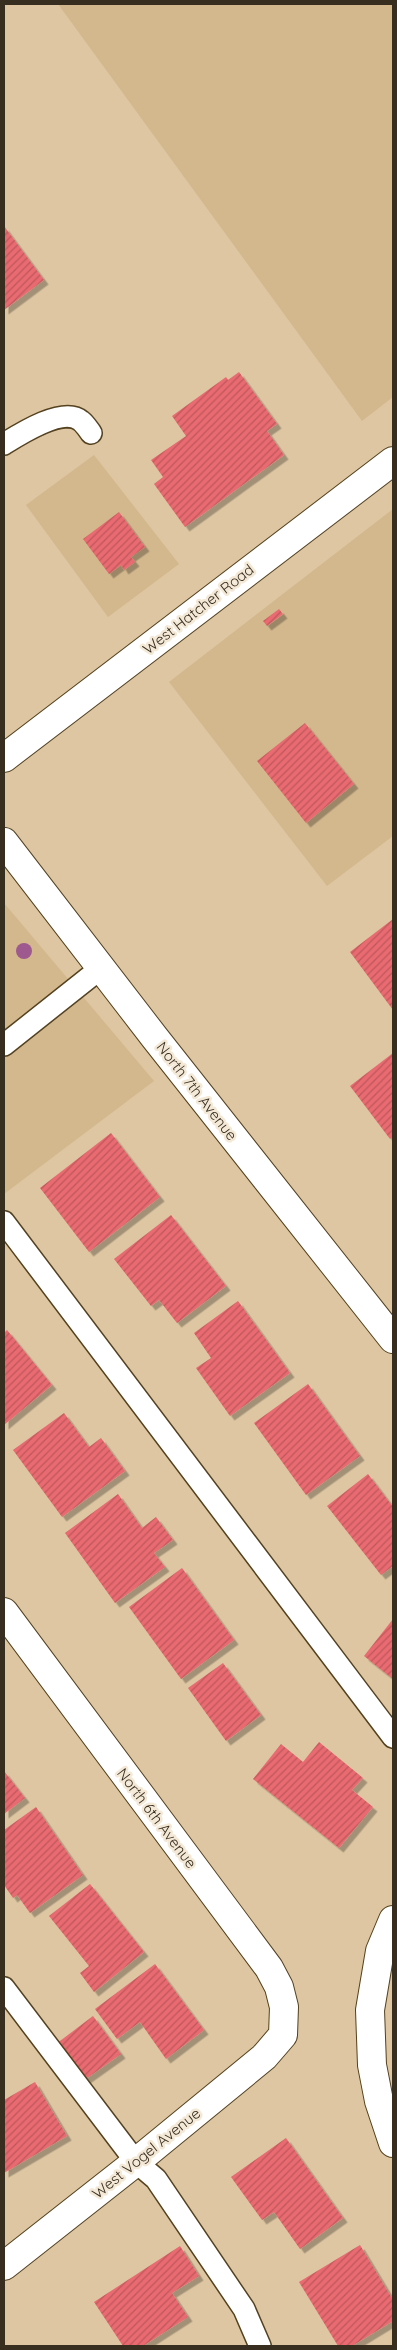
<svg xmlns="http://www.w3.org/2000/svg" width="397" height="2350" font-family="Quicksand,sans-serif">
  <defs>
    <pattern id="building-hatch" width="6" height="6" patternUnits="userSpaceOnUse" patternTransform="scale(1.25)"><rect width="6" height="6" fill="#e96a71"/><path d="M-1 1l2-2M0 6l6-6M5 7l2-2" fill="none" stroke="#be585c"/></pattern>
    <filter id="shadow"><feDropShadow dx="4.5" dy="4.5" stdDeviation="0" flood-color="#0004"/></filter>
  </defs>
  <rect width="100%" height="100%" fill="#ddc6a1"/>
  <!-- built -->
  <g fill="#d4b88d">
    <path d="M58,4h335v393l-31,24z"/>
    <path d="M94,455l85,109 -71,53 -82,-112z"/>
    <path d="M393,509v327l-66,50 -158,-204z"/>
    <path d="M4,903l150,178 -150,113z"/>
  </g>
  <!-- building -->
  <g fill="url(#building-hatch)" filter="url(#shadow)">
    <path d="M4,226l40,54 -40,30z"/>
    <path d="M239,372l38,52 -10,7 17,24 -99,72 -31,-43 9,-7 -12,-17 35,-24 -14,-20 54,-39 2,3z"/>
    <path d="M119,512l26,35 -14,10 4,5 -11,8 -3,-5 -12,9 -26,-35z"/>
    <path d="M279,609l4,5 -16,12 -4,-5z"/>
    <path d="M305,723l49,61 -48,39 -49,-62z"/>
    <path d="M393,919v91l-43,-58z"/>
    <path d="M393,1053v83l-3,3 -40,-53z"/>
    <path d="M111,1133l49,64 -71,55 -49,-64z"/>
    <path d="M171,1215l55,71 -49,37 -18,-23 -8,6 -37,-47z"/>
    <path d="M238,1301l52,72 -60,43 -34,-48 15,-10 -17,-25z"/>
    <path d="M7,1330l45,55 -48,40v-92z"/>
    <path d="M308,1384l52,72 -54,39 -52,-72z"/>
    <path d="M64,1413l25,34 12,-9 24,33 -63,46 -49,-67z"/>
    <path d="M368,1474l25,33v59l-12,9 -54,-69z"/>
    <path d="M118,1494l24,34 14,-11 17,23 -19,13 11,14 -50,36 -50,-70z"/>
    <path d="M182,1568l52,72 -53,39 -52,-72z"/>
    <path d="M393,1619v60l-29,-23z"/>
    <path d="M223,1663l38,52 -35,26 -38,-53z"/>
    <path d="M319,1742l44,36 -11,12 21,17 -34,41 -86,-69 28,-35 22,18z"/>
    <path d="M4,1771l21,27 -21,16z"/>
    <path d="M36,1807l47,68 -53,38 -13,-18 -4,3 -9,-13v-55z"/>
    <path d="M90,1884l54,68 -50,40 -14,-19 9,-7 -40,-50z"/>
    <path d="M155,1964l49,66 -38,29 -26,-37 -23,17 -22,-30z"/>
    <path d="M93,2016l28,38 -38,27 -27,-37z"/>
    <path d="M35,2082l32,54 -63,37v-73z"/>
    <path d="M286,2138l57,80 -43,31 -26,-37 -12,8 -31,-43z"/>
    <path d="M360,2245l33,55v21l-41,25h-14l-39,-64z"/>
    <path d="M180,2246l19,30 -27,17 16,24 -45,29h-20l-29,-44z"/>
  </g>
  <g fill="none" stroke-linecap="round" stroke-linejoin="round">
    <defs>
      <g id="lane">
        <path d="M4,444c16,-10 60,-38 77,-23 4,3 7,8 10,12"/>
        <path d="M4,1045l97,-77"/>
        <path d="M4,1222l389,515"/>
        <path d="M4,1988l132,174 20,17 88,130 16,37"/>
      </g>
      <path id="street" d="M4,1612l265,356 10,19 5,20 -1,28 -19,22 -128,105 -132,104"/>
      <g id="secondary">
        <path d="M4,758l389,-297"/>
        <path d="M4,842l151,196 238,301"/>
        <path d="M393,1920l-13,31 -10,59 2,55 7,36 14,42"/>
      </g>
    </defs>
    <!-- lane casing -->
    <use href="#lane" stroke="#54411f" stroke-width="24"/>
    <!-- street casing -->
    <use href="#street" stroke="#54411f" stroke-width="30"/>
    <!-- secondary casing -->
    <use href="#secondary" stroke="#54411f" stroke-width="30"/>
    <!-- lane -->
    <use href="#lane" stroke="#fff" stroke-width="21"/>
    <!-- street -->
    <use href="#street" stroke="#fff" stroke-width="28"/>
    <!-- secondary -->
    <use href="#secondary" stroke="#fff" stroke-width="28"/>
  </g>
  <!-- trees -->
  <circle fill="#9e598e" cx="24" cy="951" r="8"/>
  <g text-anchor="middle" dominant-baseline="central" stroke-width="5" stroke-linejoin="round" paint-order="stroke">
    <!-- street labels -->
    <g font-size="15" fill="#372e20" stroke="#f4e8d6">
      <text transform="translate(198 609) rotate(-38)">West Hatcher Road</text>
      <text transform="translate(197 1091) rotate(52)">North 7th Avenue</text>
      <text transform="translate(157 1818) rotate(53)">North 6th Avenue</text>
      <text transform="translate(146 2153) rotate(-39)">West Vogel Avenue</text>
    </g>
  </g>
  <!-- border -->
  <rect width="397" height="2350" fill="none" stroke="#372e20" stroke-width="10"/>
</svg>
